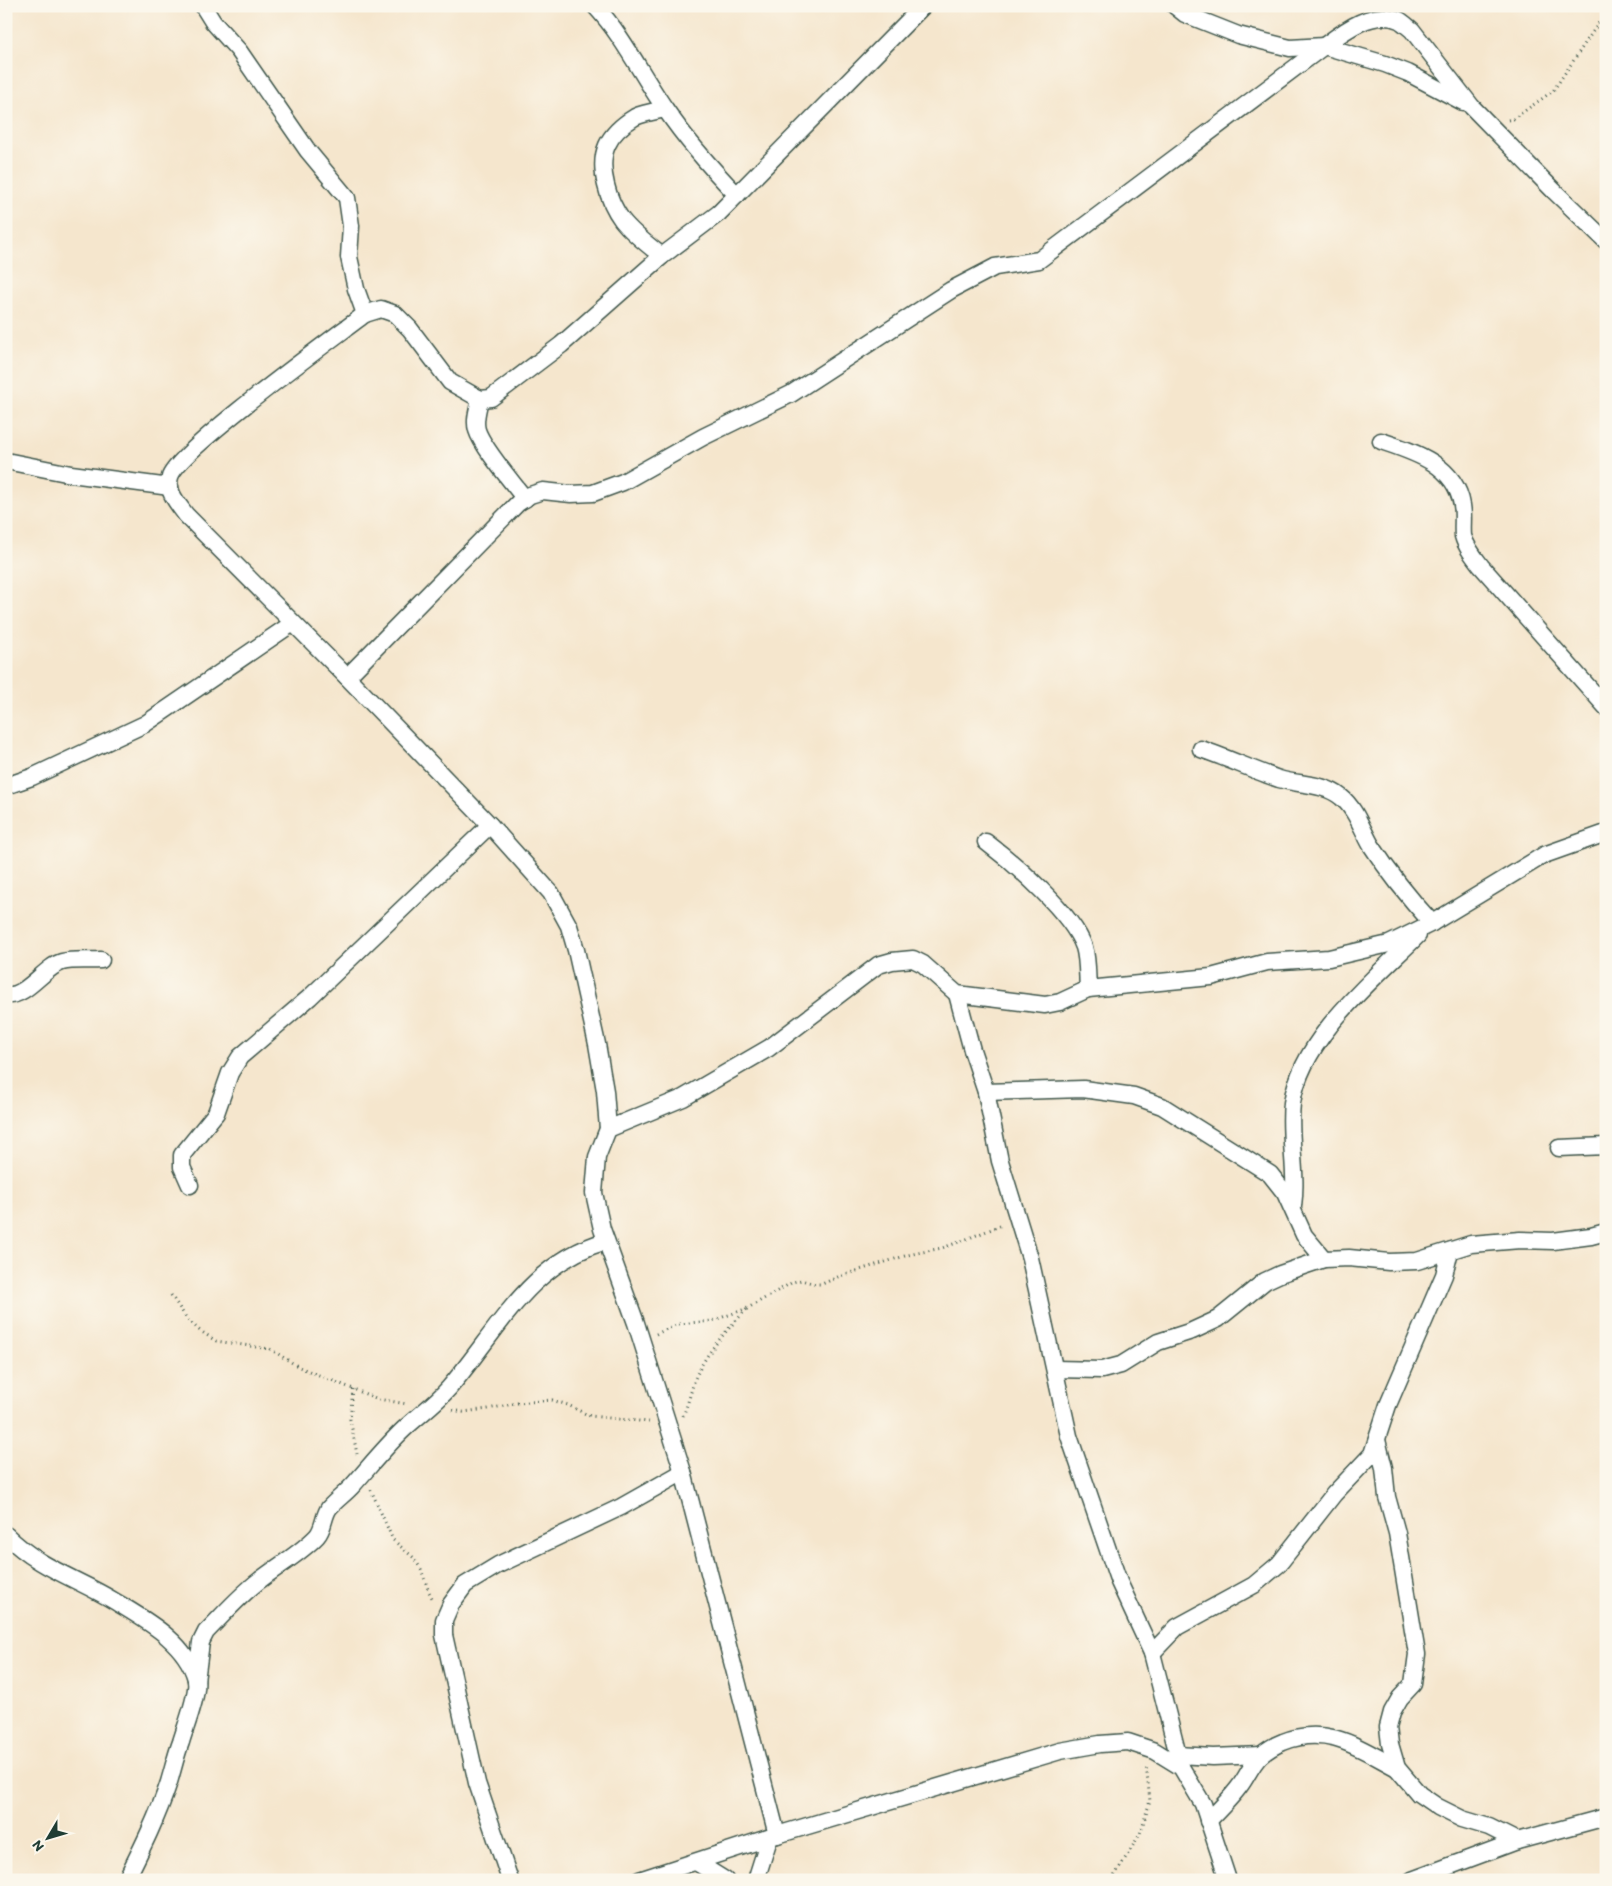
<svg xmlns="http://www.w3.org/2000/svg" width="1612" height="1886" font-family="Itim,sans-serif">
  <rect width="100%" height="100%" fill="#fbf7ec"/>
  <filter id="ink" filterUnits="userSpaceOnUse"><feTurbulence type="fractalNoise" baseFrequency=".02" numOctaves="2"/><feDisplacementMap in="SourceGraphic" scale="10" xChannelSelector="R" yChannelSelector="G"/><feConvolveMatrix kernelMatrix="1 2 1 2 8 2 1 2 1" color-interpolation-filters="sRGB"/></filter>
  <filter id="wash" filterUnits="userSpaceOnUse"><feTurbulence type="fractalNoise" baseFrequency=".0096" numOctaves="4" result="noise"/><feDisplacementMap in="SourceGraphic" scale="20" xChannelSelector="R" yChannelSelector="G"/><feGaussianBlur stdDeviation="1.12" result="paint"/><feColorMatrix in="noise" values="0 0 0 0 0 0 0 0 0 0 0 0 0 0 0 0 0 1.4 0 .05"/><feComposite in="paint" operator="in"/></filter>
  <g filter="url(#wash)">
    <rect width="100%" height="100%" fill="#f5e6cd"/>
  </g>
  <g filter="url(#ink)">
    <g fill="none" stroke-linecap="round" stroke-linejoin="round">
      <defs>
        <g id="minor">
          <path d="M203,6l10,16 26,29 69,100 39,47 4,28 -2,31 7,32 9,25c-30,23 -188,137 -195,163 -4,14 8,27 16,38l161,162 143,148 61,68 18,33 7,24 21,94 8,47 3,38 -11,28 -3,36 8,36 34,94 47,149 94,363"/>
          <path d="M595,6c29,31 47,70 71,104 21,31 45,58 71,85"/>
          <path d="M1175,6l10,8 53,21 52,13 34,-2 61,18 23,9 55,29"/>
          <path d="M662,256c-14,-11 -29,-22 -40,-36 -8,-11 -13,-22 -16,-35 -8,-32 1,-51 29,-68 9,-4 21,-6 30,-8"/>
          <path d="M365,314l16,-5 14,5 15,15 40,53 30,17 11,-1 70,-53 101,-89 57,-43 204,-207"/>
          <path d="M480,399c-2,10 -6,21 -3,31 5,17 36,53 48,69"/>
          <path d="M1381,441c33,11 74,23 81,64 2,10 0,21 1,31 3,11 11,21 18,30l125,141"/>
          <path d="M6,461l65,13 99,13"/>
          <path d="M347,677l171,-174 12,-8 13,-4 28,3 22,-1 30,-11 80,-45 88,-43 160,-104 44,-23 44,-7 285,-214c20,-15 48,-37 75,-26 4,2 9,7 13,10l60,77 82,84 52,50"/>
          <path d="M1201,749c26,9 52,21 78,30 20,6 45,4 62,18 14,11 21,32 30,48 18,28 39,54 61,78"/>
          <path d="M6,786l26,-9 113,-53 148,-101"/>
          <path d="M986,842c29,22 86,71 98,105 4,13 3,29 4,42"/>
          <path d="M957,994l15,56 14,42 14,69 30,97 39,178 50,146 33,71 29,114"/>
          <path d="M6,995c20,3 38,-28 56,-33 12,-3 27,-1 39,-2"/>
          <path d="M986,1092l97,-3 51,7 28,10 108,68 15,19 19,42 20,24"/>
          <path d="M608,1129l75,-31 86,-50 109,-83 14,-4 21,-2 10,5 34,30 88,11 15,-3 28,-13 123,-12 56,-15 62,-4 60,-14 43,-21 112,-68 62,-22"/>
          <path d="M1559,1148l47,-2"/>
          <path d="M190,1185l-8,-18v-12l34,-42 14,-40 10,-16 70,-60 180,-172"/>
          <path d="M1293,1206c5,-34 -5,-68 -1,-103 9,-65 81,-123 126,-168"/>
          <path d="M1055,1369l47,1 19,-5 37,-23 34,-11 26,-12 47,-38 15,-7 44,-15 25,-1 40,4 28,-1 54,-17 49,-4 33,1 38,-5 15,-4"/>
          <path d="M1377,1440l7,28 3,29 10,36 20,121 -4,30 -13,14 -8,14 -4,15 2,17 7,24 22,26 19,13 24,12 27,8 28,14"/>
          <path d="M6,1535c34,34 71,43 110,67 31,19 70,40 80,77 3,14 -11,49 -15,63 -5,13 -8,27 -12,40 -11,34 -27,66 -43,98"/>
          <path d="M1152,1653l25,-26 77,-42 25,-21 55,-70 38,-40 16,-49 56,-130 6,-24"/>
          <path d="M196,1681l5,-39 5,-10c17,-17 34,-37 54,-52 19,-15 41,-27 57,-44 7,-8 6,-19 12,-28 7,-8 17,-15 24,-23 17,-19 33,-39 51,-56 15,-14 32,-26 45,-41 49,-57 80,-125 157,-147"/>
          <path d="M1178,1755l35,2 48,-2"/>
          <path d="M1208,1821c11,-11 22,-22 31,-34 8,-10 12,-22 21,-31 7,-6 15,-11 23,-14 44,-18 76,6 114,26"/>
          <path d="M696,1862l29,18"/>
          <path d="M510,1880l-33,-97 -33,-148v-15l7,-16 14,-19 33,-20 123,-58 62,-35"/>
          <path d="M639,1880l138,-45 283,-84 40,-7 28,-2 27,9 26,16 22,37 25,76"/>
          <path d="M756,1880l13,-41"/>
          <path d="M1412,1880l105,-39 89,-24"/>
        </g>
      </defs>
      <!-- minor casing -->
      <use href="#minor" stroke="#3f564b" stroke-width="19"/>
      <!-- path -->
      <g stroke="#3f564b" stroke-width="3" stroke-dasharray="1 4" stroke-linecap="butt">
        <path d="M1508,120l5,-1 40,-28 53,-79"/>
        <path d="M171,1295l16,24 12,11 17,11 54,8 29,18 79,32 29,5"/>
        <path d="M656,1334l22,-10 34,-3 36,-13 45,-26 8,-2 15,4h6l18,-8 68,-21 34,-7 17,-6 43,-17"/>
        <path d="M353,1389l-3,30 7,35"/>
        <path d="M453,1410l10,2 25,-3 30,-6 34,-3 16,5 22,11 59,6"/>
        <path d="M683,1416c5,-12 8,-25 12,-37 11,-27 32,-49 52,-70"/>
        <path d="M371,1490l22,50 21,18 7,11 8,23 4,8"/>
        <path d="M1112,1880l28,-46 10,-33 -4,-36"/>
      </g>
      <!-- minor -->
      <use href="#minor" stroke="#fff" stroke-width="16"/>
    </g>
  </g>
  <!-- margin -->
  <rect width="1612" height="1886" fill="none" stroke="#fbf7ec" stroke-width="25"/>
  <!-- north arrow -->
  <g transform="translate(48 1838) rotate(232)" stroke="#fbf7ec" stroke-width="4" paint-order="stroke">
  <path d="M0-4L9 19L0 12L-9 19Z" fill="#1f3d34"/>
  <text y="-8" font-size="14" font-weight="bold" text-anchor="middle" fill="#1f3d34">N</text>
  </g>
</svg>
